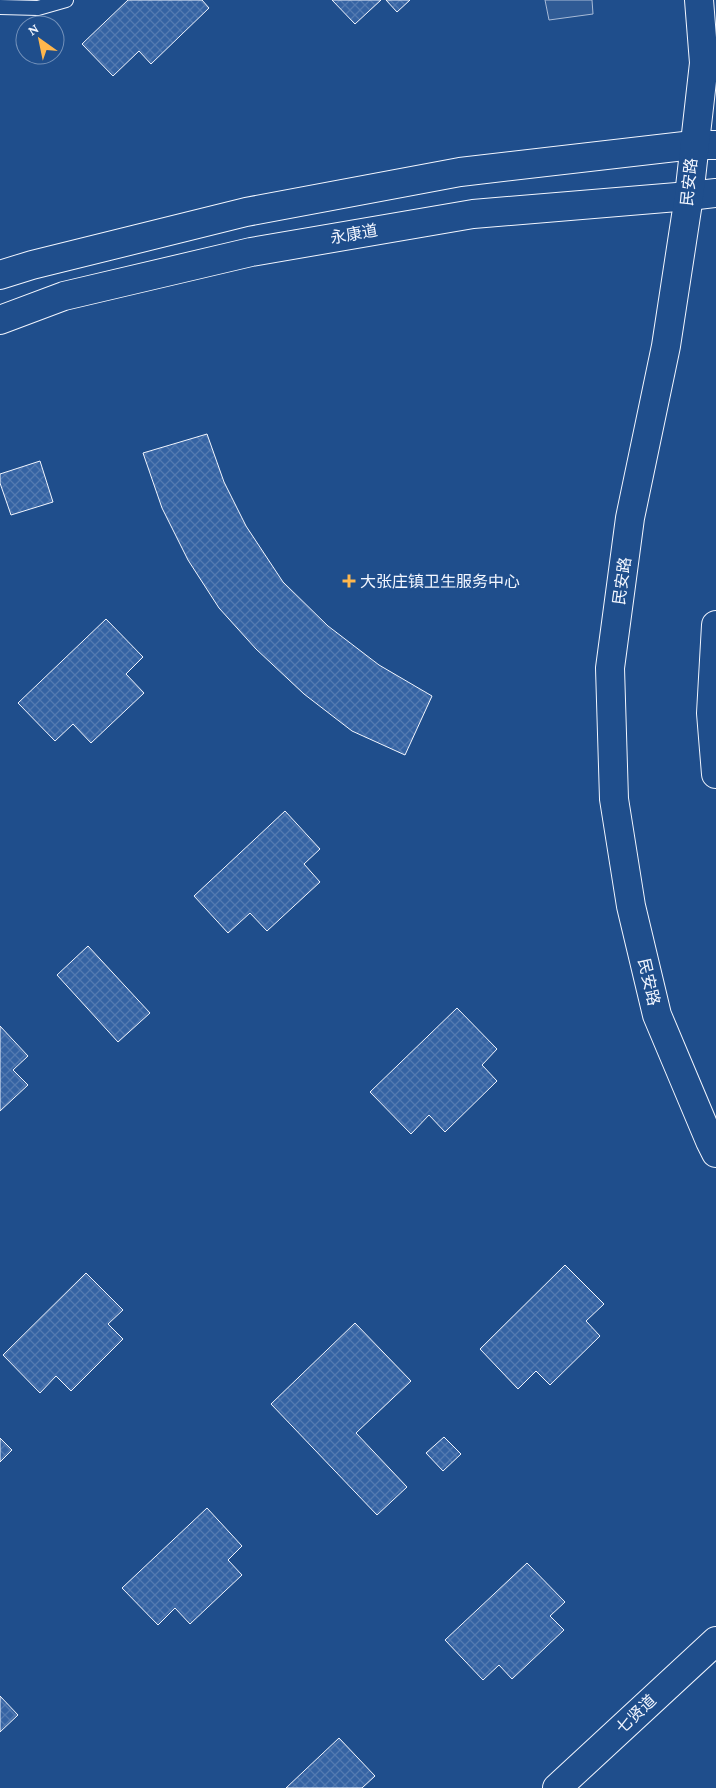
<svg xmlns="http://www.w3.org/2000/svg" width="716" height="1788" font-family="'Crimson Pro','Noto Sans SC',serif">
  <defs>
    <pattern id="building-cross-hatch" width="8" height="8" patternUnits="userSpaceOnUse" patternTransform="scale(1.25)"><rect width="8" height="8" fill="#3563a3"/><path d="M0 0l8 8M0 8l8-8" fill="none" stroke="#537ab1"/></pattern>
  </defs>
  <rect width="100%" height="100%" fill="#1f4e8c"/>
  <!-- built -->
  <path fill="#305b95" stroke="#a8bbd7" d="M545,0h47l1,14 -44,6z"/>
  <!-- building -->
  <g fill="url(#building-cross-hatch)" stroke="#f2f6ff">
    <path d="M128,0h74l7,8 -58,56 -12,-13 -26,25 -31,-32z"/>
    <path d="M332,0h49l-26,24z"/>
    <path d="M386,0h24l-13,12z"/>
    <path d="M207,434l17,48 22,44 37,56 45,44 51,39 53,31 -27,59 -53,-24 -48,-37 -48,-45 -37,-41 -31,-48 -26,-52 -19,-55z"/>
    <path d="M40,461l13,41 -42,13 -11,-32v-9z"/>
    <path d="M106,619l37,38 -17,17 18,19 -53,50 -18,-19 -18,17 -37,-38z"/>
    <path d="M285,811l35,38 -16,15 16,18 -53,49 -17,-18 -22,20 -34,-37z"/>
    <path d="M88,946l62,67 -32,29 -61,-67z"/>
    <path d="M457,1008l40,41 -15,16 15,16 -52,51 -16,-17 -18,19 -41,-42z"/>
    <path d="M0,1026l28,30 -15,14 15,15 -28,26z"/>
    <path d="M565,1265l39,39 -18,17 14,15 -50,49 -14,-14 -18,18 -38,-40z"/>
    <path d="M86,1273l37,37 -15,14 15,15 -52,52 -15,-15 -16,17 -37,-38z"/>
    <path d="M355,1323l56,58 -55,52 51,54 -30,28 -106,-111z"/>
    <path d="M444,1437l17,17 -18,17 -17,-18z"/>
    <path d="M0,1438l12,12 -12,12z"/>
    <path d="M207,1508l35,38 -14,14 14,15 -52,49 -15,-16 -17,17 -36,-37z"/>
    <path d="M527,1563l38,39 -15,14 14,14 -52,49 -13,-14 -16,15 -38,-40z"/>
    <path d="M0,1696l18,19 -18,17z"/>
    <path d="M339,1738l36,38 -13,12h-76z"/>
  </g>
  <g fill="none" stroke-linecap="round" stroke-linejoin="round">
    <defs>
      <path id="service" d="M0,7l38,1 28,-8"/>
      <g id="tertiary">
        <path d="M0,275l32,-10 214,-53 214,-40 233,-27h23"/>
        <path d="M0,320l64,-24 187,-44 222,-38 216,-18 27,-3"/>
        <path d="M557,1788l159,-147"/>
      </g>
      <g id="secondary">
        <path d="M699,0l5,63 -15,133 -23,150 -36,172 -20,150 4,131 17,107 26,109 53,126 6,12"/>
        <path d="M716,625l-5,88 5,61"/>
      </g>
    </defs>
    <!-- service casing -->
    <use href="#service" stroke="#f2f6ff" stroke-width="16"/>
    <!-- tertiary casing -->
    <use href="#tertiary" stroke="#f2f6ff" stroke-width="30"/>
    <!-- secondary casing -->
    <use href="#secondary" stroke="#f2f6ff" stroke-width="30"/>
    <!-- service -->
    <use href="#service" stroke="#1f4e8c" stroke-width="14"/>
    <!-- tertiary -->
    <use href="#tertiary" stroke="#1f4e8c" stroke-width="28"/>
    <!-- secondary -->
    <use href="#secondary" stroke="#1f4e8c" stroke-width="28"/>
  </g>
  <!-- markers -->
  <path fill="#ffb74d" stroke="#1f4e8c" stroke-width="2" d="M346.5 573.5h5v5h5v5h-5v5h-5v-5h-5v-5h5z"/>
  <g text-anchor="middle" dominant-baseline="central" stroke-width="4" stroke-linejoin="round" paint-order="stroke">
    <!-- street labels -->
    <g font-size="16" fill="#f2f6ff" stroke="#1f4e8c">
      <text transform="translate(689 182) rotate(-84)">民安路</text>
      <text transform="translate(354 234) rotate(-10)">永康道</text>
      <text transform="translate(622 581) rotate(-82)">民安路</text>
      <text transform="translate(649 982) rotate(77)">民安路</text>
      <text transform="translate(636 1714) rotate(-43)">七贤道</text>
    </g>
    <!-- poi labels -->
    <g font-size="16" fill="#f2f6ff" stroke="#1f4e8c" text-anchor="start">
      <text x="360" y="581">大张庄镇卫生服务中心</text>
    </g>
  </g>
  <!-- north arrow -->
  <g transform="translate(40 40) rotate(327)"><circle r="24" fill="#1f4e8c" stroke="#7391ba"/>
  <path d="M0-4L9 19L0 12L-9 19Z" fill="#ffb74d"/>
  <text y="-8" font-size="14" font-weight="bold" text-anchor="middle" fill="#f2f6ff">N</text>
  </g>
</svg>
